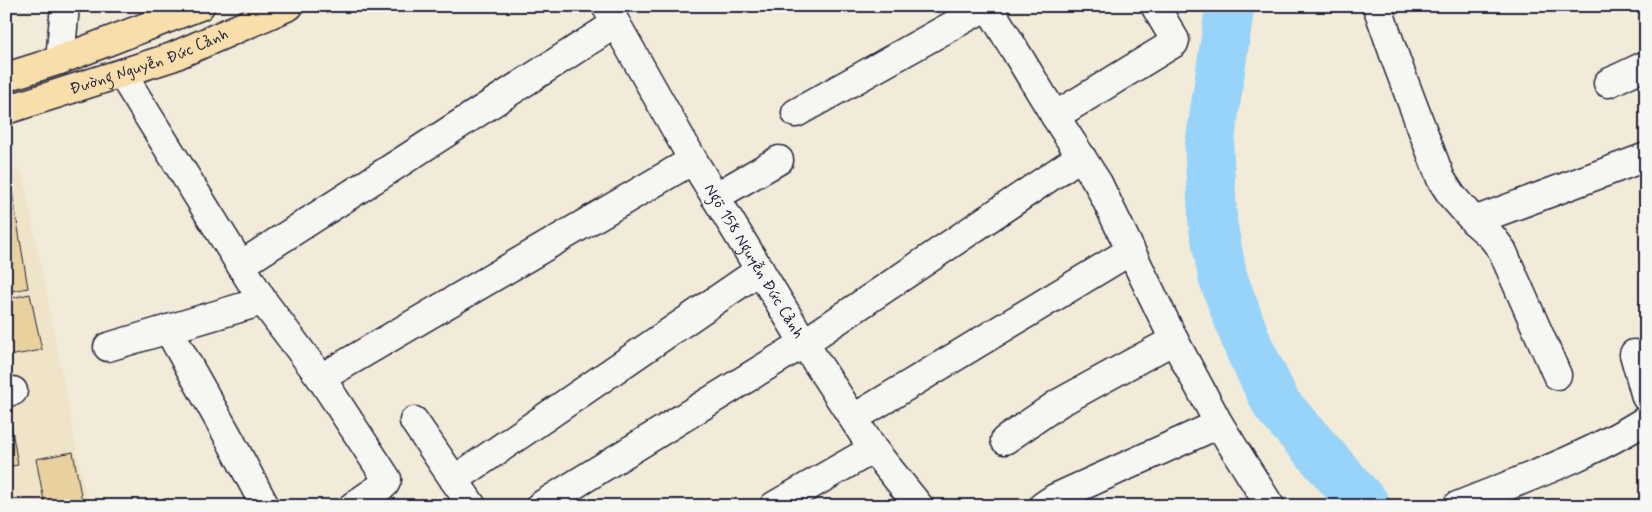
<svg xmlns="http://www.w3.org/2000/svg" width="1652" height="512" font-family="Mynerve,sans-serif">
  <rect width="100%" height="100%" fill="#f2ebd9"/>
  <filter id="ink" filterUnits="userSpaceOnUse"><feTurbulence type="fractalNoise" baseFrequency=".02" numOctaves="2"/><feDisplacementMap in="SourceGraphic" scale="10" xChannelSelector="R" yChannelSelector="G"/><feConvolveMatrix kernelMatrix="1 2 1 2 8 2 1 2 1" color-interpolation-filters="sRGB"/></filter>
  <g filter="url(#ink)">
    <!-- built -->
    <path fill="#efe3c8" d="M22,170l66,336h-82v-334z"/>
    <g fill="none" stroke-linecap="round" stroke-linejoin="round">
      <!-- river -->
      <path stroke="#98d4f9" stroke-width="49" d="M1230,6l-21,143 4,76 10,53 26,70 28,57 89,101"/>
    </g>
    <!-- building -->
    <g fill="#e9d09f" stroke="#22223b">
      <path d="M11,185l17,103 -22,4v-106z"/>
      <path d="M30,294l12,56 -33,6 -3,-15v-42z"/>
      <path d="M6,406h2l10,59 -12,2z"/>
      <path d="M73,452l10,54h-38l-9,-47z"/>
    </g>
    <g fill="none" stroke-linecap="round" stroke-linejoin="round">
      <defs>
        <g id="minor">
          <path id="s1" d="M606,6l87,154 111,183 69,106 46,57"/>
          <path d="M988,6l67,110 43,67 76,157 45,84 51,82"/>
          <path d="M1377,6l20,57 44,116 11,17 22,25 18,16 10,13 55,125"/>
          <path d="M60,60l5,-54"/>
          <path d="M122,74l141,227 58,77 66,101 -2,5 -32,22"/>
          <path d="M1608,83l38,-18"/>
          <path d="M796,113l191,-107"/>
          <path d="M1055,116l119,-73 1,-3 -20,-34"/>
          <path d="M715,197l64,-37"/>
          <path d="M1474,221l172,-64"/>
          <path d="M241,265l374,-241"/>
          <path d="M168,329l61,109 36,68"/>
          <path d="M108,347l155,-46"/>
          <path d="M1634,354l12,43"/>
          <path d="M321,378l372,-218"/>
          <path d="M6,392l7,-1"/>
          <path d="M854,418l276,-167"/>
          <path d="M414,421l58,85"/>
          <path d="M1005,440l54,-37 115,-63"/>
          <path d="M454,480l306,-210"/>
          <path d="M540,506l264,-163 277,-187"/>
          <path d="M774,506l99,-57"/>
          <path d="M1043,506l12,-8 164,-74"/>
          <path d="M1457,506c64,-26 130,-49 189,-86"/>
        </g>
        <g id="highway">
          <path d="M6,77l54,-17 140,-54"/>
          <path id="s2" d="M6,110l166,-53 117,-51"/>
        </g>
      </defs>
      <!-- minor casing -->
      <use href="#minor" stroke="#22223b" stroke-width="31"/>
      <!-- highway casing -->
      <use href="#highway" stroke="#22223b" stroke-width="31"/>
      <!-- minor -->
      <use href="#minor" stroke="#f6f6f2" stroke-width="28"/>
      <!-- highway -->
      <use href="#highway" stroke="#f8deab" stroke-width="28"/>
    </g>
  </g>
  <g text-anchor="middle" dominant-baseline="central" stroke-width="4" stroke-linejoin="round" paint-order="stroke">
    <!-- street labels -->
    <g font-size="16" fill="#22223b" stroke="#f6f6f2">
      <text stroke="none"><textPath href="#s2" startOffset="151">Đường Nguyễn Đức Cảnh</textPath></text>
      <text stroke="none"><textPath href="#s1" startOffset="295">Ngõ 158 Nguyễn Đức Cảnh</textPath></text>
    </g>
  </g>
  <!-- margin -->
  <rect width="1652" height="512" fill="none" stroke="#f6f6f2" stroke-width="25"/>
  <rect x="12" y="12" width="1627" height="487" fill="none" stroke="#22223b" stroke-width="2" filter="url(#ink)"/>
</svg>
